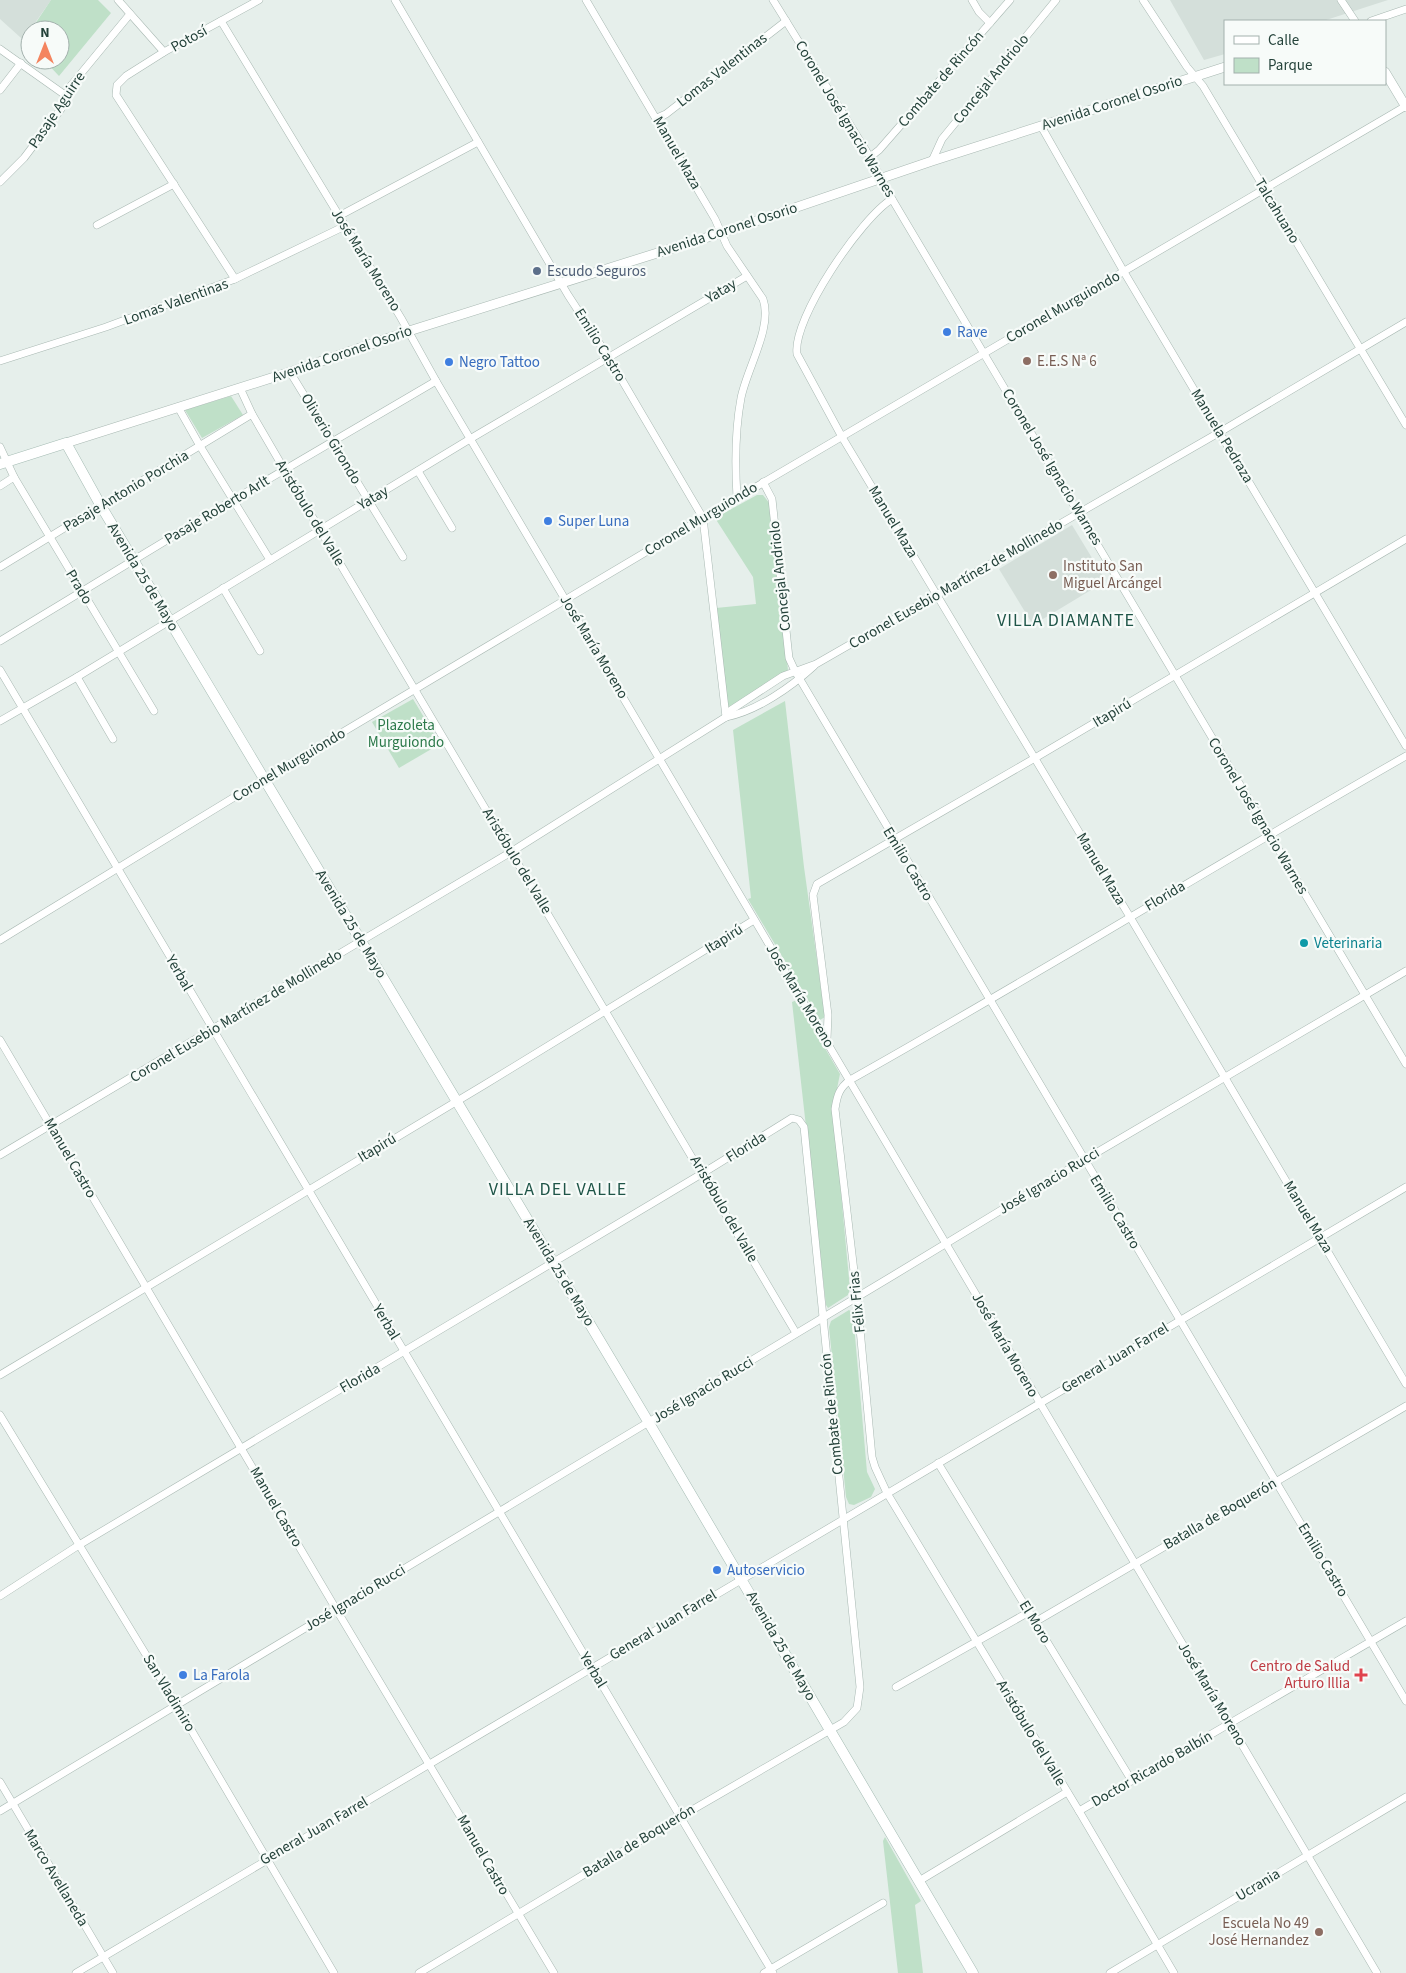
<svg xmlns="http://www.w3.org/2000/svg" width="1406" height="1973" font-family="'Source Sans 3',sans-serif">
  <rect width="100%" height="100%" fill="#e6efeb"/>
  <!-- built -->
  <g fill="#d4dfda">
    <path d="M0,0h51l-21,30v16l-30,-27z"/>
    <path d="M1170,0h218l-65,21h-98v33l-21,6z"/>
    <path d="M1072,525l34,56 -73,44 -34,-56z"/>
  </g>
  <!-- green -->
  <g fill="#bfe0c8">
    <path d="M51,0h47l13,13 -52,63 -15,-16h16v-30h-29z"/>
    <path d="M231,396l12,19 -41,23 -17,-28z"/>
    <path d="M757,495h6l7,9 18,166 -62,39 -10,-101 40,-4 -3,-27 -38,-59z"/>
    <path d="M413,699l27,45 -41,24 -27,-46z"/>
    <path d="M785,701l19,166 21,150 -5,3 -72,-121 3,-1 -18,-168z"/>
    <path d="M797,1000l43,74 -7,34 17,181 -2,6 -20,13 -2,-3 -34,-303z"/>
    <path d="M849,1310l4,3 14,159 8,17 -4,8 -17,8 -5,-1 -3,-7 -17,-170 2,-6z"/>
    <path d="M885,1837l36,64 -6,4 8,68h-25l-15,-132z"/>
  </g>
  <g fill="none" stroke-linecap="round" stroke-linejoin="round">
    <defs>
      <g id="minor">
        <path d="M118,0l46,52"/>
        <path d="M395,0l173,295 41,63 94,160 23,199"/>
        <path d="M586,0l129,219 12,27 36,53c10,28 -16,69 -22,99 -6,32 -6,67 -4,99"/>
        <path d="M773,0l97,157 22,42 514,865"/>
        <path d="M972,0l7,12 11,11"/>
        <path d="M1143,0l44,67 16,19 203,339"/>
        <path d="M1341,0l14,21"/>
        <path d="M221,21l180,297 35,63 941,1592"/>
        <path d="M1371,21l35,-12"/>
        <path d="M0,49l65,46"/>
        <path d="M0,90l21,-27"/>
        <path d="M657,118l9,-4 120,-93"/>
        <path d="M1041,126l83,146 282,474"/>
        <path d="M870,157l9,-7 131,-150"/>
        <path d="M932,161l10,-22 114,-139"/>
        <path d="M0,182l24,-24 37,-49 8,-21 61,-74"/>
        <path d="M892,199c-31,19 -100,120 -95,155l45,83 288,480 276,467"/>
        <path d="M339,216l139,-74"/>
        <path d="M97,225l77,-41"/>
        <path d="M235,279l-119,-184 1,-10 9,-9 38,-24 95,-52"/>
        <path d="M0,361l106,-34 129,-48 110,-53"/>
        <path d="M290,372l113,185"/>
        <path d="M240,388l12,26 32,55 512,864"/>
        <path d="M178,407l22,39 70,114"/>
        <path d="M0,447l14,30 140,234"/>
        <path d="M418,471l34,57"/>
        <path d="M763,482l9,17 17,159 6,13 611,1030"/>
        <path d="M0,486l14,-9"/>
        <path d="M0,567l252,-153"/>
        <path d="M223,588l37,63"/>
        <path d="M0,641l233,-141 203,-119"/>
        <path d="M0,670l773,1303"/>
        <path d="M77,677l36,62"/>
        <path d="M726,717c31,-6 65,-30 88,-51"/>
        <path d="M0,721l77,-44 393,-238 277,-163"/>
        <path d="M0,940l264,-161 439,-261 703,-412"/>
        <path d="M827,1039l1,-24 -15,-120 4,-11 218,-126 371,-219"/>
        <path d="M0,1040l336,569 218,364"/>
        <path d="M0,1155l511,-303 215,-135 5,-7 52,-34 33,-12 404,-232 186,-110"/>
        <path d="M0,1375l484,-290 270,-165"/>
        <path d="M0,1415l176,289 158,269"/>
        <path d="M938,1463l194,318"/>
        <path d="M0,1596l79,-51 624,-372 89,-55 7,2 5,7 56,560 -3,21 -13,14 -164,95 -261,156"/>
        <path d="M1035,1622l371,-216"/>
        <path d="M896,1687l133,-75"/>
        <path d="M0,1782l113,191"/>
        <path d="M0,1811l894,-536 190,-115 322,-189"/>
        <path d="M1079,1811l327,-190"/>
        <path d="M919,1881l148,-89"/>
        <path d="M76,1973l1330,-786"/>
        <path d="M764,1973l119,-70"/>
        <path d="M1110,1973l296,-176"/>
        <path d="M1174,1973l-95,-162 -192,-318 -12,-26 -3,-10 -15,-160 -22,-188c2,-13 4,-21 15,-29 187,-105 370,-218 556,-324"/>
      </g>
      <g id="tertiary">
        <path d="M1385,72l21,35"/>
        <path d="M66,443l224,-71 119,-41 312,-98 211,-72 293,-94"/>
      </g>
      <path id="secondary" d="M0,464l66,-21 35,63 548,917 324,550"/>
    </defs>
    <!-- minor casing -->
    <use href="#minor" stroke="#a8b8b2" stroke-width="8"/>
    <!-- tertiary casing -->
    <use href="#tertiary" stroke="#a8b8b2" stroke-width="10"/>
    <!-- secondary casing -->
    <use href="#secondary" stroke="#a4bbb3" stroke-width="11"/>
    <!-- minor -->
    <use href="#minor" stroke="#fff" stroke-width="7"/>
    <!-- tertiary -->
    <use href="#tertiary" stroke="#fff" stroke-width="9"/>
    <!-- secondary -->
    <use href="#secondary" stroke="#fff" stroke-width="10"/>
  </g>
  <!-- markers -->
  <circle fill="#5c6f8a" stroke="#f7fbf9" stroke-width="2" cx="537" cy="271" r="5"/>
  <g fill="#3f7fe0" stroke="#f7fbf9" stroke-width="2">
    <circle cx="947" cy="332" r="5"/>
    <circle cx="449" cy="362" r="5"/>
    <circle cx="548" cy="521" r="5"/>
    <circle cx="717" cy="1570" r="5"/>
    <circle cx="183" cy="1675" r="5"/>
  </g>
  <g fill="#8d6e63" stroke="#f7fbf9" stroke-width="2">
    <circle cx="1027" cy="361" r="5"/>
    <circle cx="1053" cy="575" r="5"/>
    <circle cx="1319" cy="1932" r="5"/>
  </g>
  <circle fill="#0f9aa8" stroke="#f7fbf9" stroke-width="2" cx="1304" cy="943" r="5"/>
  <path fill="#e0444e" stroke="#f7fbf9" stroke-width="2" d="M1358.5 1667.5h5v5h5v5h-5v5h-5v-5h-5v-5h5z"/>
  <g text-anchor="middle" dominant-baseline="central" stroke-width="4.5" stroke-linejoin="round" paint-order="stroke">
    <!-- street labels -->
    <g font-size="15" fill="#24423a" stroke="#f7fbf9">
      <text transform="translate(189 39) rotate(-29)">Potosí</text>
      <text transform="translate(722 70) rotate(-38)">Lomas Valentinas</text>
      <text transform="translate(941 79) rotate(-49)">Combate de Rincón</text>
      <text transform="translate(991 79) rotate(-51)">Concejal Andriolo</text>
      <text transform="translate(1112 103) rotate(-18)">Avenida Coronel Osorio</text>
      <text transform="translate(57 110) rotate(-56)">Pasaje Aguirre</text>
      <text transform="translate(845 119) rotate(59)">Coronel José Ignacio Warnes</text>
      <text transform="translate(677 153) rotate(60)">Manuel Maza</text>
      <text transform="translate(1277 211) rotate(59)">Talcahuano</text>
      <text transform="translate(727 230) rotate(-18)">Avenida Coronel Osorio</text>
      <text transform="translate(366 260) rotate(58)">José María Moreno</text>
      <text transform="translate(721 291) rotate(-31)">Yatay</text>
      <text transform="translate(176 302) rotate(-20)">Lomas Valentinas</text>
      <text transform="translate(1063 307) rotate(-30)">Coronel Murguiondo</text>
      <text transform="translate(600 345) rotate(58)">Emilio Castro</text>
      <text transform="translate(342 354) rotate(-19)">Avenida Coronel Osorio</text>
      <text transform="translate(1222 436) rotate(59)">Manuela Pedraza</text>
      <text transform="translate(331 439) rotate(59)">Oliverio Girondo</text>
      <text transform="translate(1052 467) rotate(59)">Coronel José Ignacio Warnes</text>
      <text transform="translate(126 491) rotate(-31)">Pasaje Antonio Porchia</text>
      <text transform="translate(373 498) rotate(-31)">Yatay</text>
      <text transform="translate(217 510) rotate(-31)">Pasaje Roberto Arlt</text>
      <text transform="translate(310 513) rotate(59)">Aristóbulo del Valle</text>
      <text transform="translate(701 519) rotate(-31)">Coronel Murguiondo</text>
      <text transform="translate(893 522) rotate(59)">Manuel Maza</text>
      <text transform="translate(780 576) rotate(-96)">Concejal Andriolo</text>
      <text transform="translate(143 577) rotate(59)">Avenida 25 de Mayo</text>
      <text transform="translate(956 584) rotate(-30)">Coronel Eusebio Martínez de Mollinedo</text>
      <text transform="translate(79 587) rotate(59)">Prado</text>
      <text transform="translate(594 647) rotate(59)">José María Moreno</text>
      <text transform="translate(1112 713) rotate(-31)">Itapirú</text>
      <text transform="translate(289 765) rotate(-31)">Coronel Murguiondo</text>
      <text transform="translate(1258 816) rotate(59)">Coronel José Ignacio Warnes</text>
      <text transform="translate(517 861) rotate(59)">Aristóbulo del Valle</text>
      <text transform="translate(908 864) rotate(59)">Emilio Castro</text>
      <text transform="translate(1101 869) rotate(59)">Manuel Maza</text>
      <text transform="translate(1165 896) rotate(-31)">Florida</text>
      <text transform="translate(351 924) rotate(59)">Avenida 25 de Mayo</text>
      <text transform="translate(724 939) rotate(-32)">Itapirú</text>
      <text transform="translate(179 973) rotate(60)">Yerbal</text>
      <text transform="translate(800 996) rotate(59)">José María Moreno</text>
      <text transform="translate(236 1016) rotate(-31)">Coronel Eusebio Martínez de Mollinedo</text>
      <text transform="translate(746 1147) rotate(-32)">Florida</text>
      <text transform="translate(377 1148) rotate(-31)">Itapirú</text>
      <text transform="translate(70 1158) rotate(60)">Manuel Castro</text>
      <text transform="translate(1049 1181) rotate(-31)">José Ignacio Rucci</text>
      <text transform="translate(724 1209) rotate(60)">Aristóbulo del Valle</text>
      <text transform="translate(1115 1212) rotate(59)">Emilio Castro</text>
      <text transform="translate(1308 1217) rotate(59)">Manuel Maza</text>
      <text transform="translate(559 1272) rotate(59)">Avenida 25 de Mayo</text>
      <text transform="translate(857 1302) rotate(-96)">Félix Frias</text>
      <text transform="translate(386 1322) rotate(59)">Yerbal</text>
      <text transform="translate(1005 1345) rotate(60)">José María Moreno</text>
      <text transform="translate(1115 1358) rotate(-31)">General Juan Farrel</text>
      <text transform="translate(360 1378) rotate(-30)">Florida</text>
      <text transform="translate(703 1390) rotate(-31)">José Ignacio Rucci</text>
      <text transform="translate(832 1414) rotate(-96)">Combate de Rincón</text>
      <text transform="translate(276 1507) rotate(60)">Manuel Castro</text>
      <text transform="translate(1220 1514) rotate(-30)">Batalla de Boquerón</text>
      <text transform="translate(1323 1560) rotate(59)">Emilio Castro</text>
      <text transform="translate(355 1598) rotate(-31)">José Ignacio Rucci</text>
      <text transform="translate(1035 1622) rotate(59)">El Moro</text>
      <text transform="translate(663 1625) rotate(-31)">General Juan Farrel</text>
      <text transform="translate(781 1646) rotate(60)">Avenida 25 de Mayo</text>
      <text transform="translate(593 1670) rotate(59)">Yerbal</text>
      <text transform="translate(169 1693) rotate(59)">San Vladimiro</text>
      <text transform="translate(1212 1694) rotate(59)">José María Moreno</text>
      <text transform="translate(1031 1733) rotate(59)">Aristóbulo del Valle</text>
      <text transform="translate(1152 1769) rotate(-30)">Doctor Ricardo Balbín</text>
      <text transform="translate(314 1831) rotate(-30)">General Juan Farrel</text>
      <text transform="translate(639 1841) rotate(-31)">Batalla de Boquerón</text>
      <text transform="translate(483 1855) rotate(60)">Manuel Castro</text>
      <text transform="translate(56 1878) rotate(59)">Marco Avellaneda</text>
      <text transform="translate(1258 1885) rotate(-31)">Ucrania</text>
    </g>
    <!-- service labels -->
    <g font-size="15" fill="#4e5e75" stroke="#f7fbf9" text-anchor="start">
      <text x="547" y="271">Escudo Seguros</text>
    </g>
    <!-- shop labels -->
    <g font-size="15" fill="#366cbe" stroke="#f7fbf9" text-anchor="start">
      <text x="957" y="332">Rave</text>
      <text x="459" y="362">Negro Tattoo</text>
      <text x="558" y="521">Super Luna</text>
      <text x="727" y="1570">Autoservicio</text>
      <text x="193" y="1675">La Farola</text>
    </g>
    <!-- education labels -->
    <g font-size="15" fill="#785e54" stroke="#f7fbf9" text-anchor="start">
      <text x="1037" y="361">E.E.S Nª 6</text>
      <text x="1063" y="566">Instituto San<tspan x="1063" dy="17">Miguel Arcángel</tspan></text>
      <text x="1309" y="1923" text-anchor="end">Escuela No 49<tspan x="1309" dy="17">José Hernandez</tspan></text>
    </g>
    <!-- park labels -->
    <g font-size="15" fill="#2d7a4b" stroke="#f7fbf9">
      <text x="406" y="725">Plazoleta<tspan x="406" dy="17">Murguiondo</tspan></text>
    </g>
    <!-- culture labels -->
    <g font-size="15" fill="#0d838f" stroke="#f7fbf9" text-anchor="start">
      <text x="1314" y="943">Veterinaria</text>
    </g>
    <!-- health labels -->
    <g font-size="15" fill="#be3a42" stroke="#f7fbf9" text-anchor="end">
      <text x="1350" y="1666">Centro de Salud<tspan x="1350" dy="17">Arturo Illia</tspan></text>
    </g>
    <!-- quarter labels -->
    <g font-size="18" letter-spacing="1" fill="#1f5548" stroke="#f7fbf9">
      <text x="1066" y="620">VILLA DIAMANTE</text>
      <text x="558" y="1189">VILLA DEL VALLE</text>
    </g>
  </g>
  <!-- legend -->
  <rect x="1224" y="20" width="162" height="65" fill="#f7fbf9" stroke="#a3b1ad"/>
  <rect x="1234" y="36" width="25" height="8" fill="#ffffff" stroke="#a3b1ad"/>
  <text x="1268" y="45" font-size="15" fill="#24423a">Calle</text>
  <rect x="1234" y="58" width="25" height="15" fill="#bfe0c8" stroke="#a3b1ad"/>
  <text x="1268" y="70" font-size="15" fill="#24423a">Parque</text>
  <!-- north arrow -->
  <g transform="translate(45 45)"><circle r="24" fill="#f7fbf9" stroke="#a3b1ad"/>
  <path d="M0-4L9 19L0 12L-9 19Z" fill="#f4845f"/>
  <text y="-8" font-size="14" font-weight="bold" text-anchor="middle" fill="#24423a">N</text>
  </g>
</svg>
